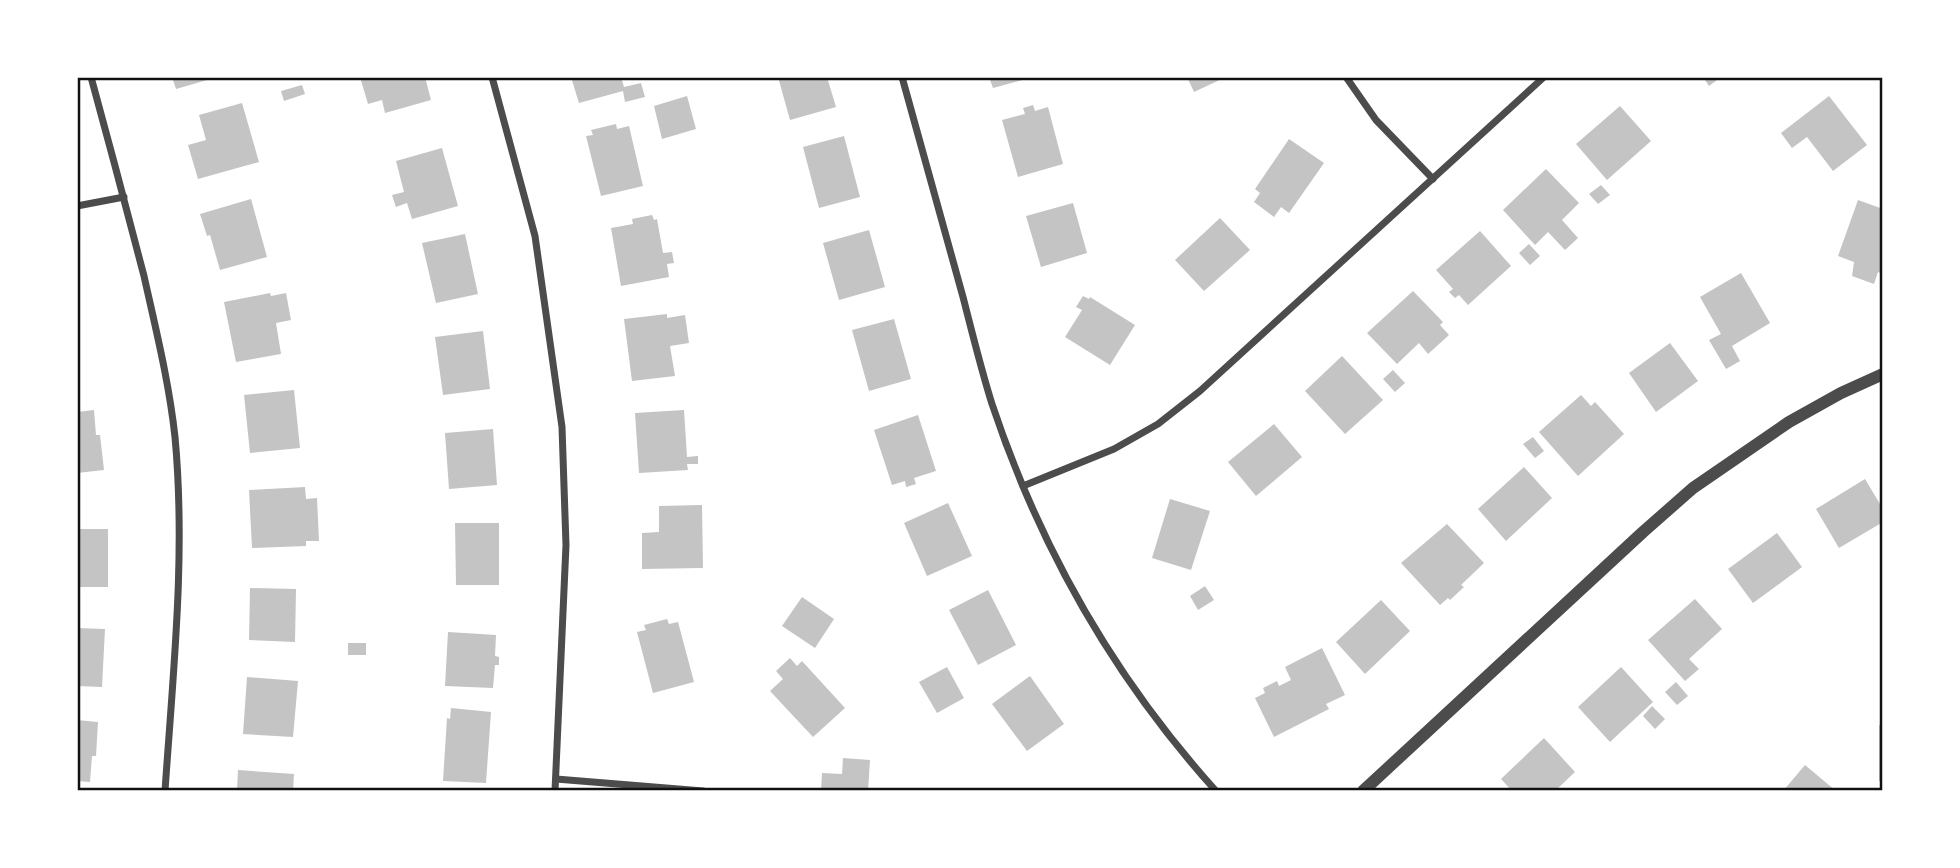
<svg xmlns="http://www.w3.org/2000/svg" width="1960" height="868" font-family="'Work Sans',sans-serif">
  <rect width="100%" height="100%" fill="#fff"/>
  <!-- building -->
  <g fill="#c4c4c4">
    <path d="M172,77h42v1l-38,11z"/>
    <path d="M360,77h65l6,23 -46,13 -3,-13 -14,4z"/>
    <path d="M571,77h50l3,10 17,-4 4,14 -20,5 -2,-11 -44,12z"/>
    <path d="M778,77h49l9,30 -46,13z"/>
    <path d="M989,77h40l1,1 -37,10z"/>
    <path d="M1187,77h39l-32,15z"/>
    <path d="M1703,77h18l-12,9z"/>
    <path d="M302,85l3,9 -21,7 -3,-10z"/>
    <path d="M687,96l9,33 -34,10 -8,-33z"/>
    <path d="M1829,96l38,49 -34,26 -26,-34 -15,11 -11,-15z"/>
    <path d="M242,103l17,59 -61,17 -10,-34 18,-5 -7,-25z"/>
    <path d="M1033,105l2,6 13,-4 15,57 -45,13 -16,-57 23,-6 -2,-6z"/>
    <path d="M1620,106l31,35 -44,39 -31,-36z"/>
    <path d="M616,124l1,5 12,-3 14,60 -42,10 -15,-60 7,-1 -2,-5z"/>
    <path d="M844,136l16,61 -41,11 -16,-61z"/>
    <path d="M1289,139l35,24 -35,50 -8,-6 -7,10 -20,-15 6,-9 -5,-4z"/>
    <path d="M442,148l16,58 -46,13 -5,-16 -11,4 -4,-12 12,-3 -8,-31z"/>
    <path d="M1546,169l33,34 -17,17 16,18 -13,12 -17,-18 -13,13 -32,-35z"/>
    <path d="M1601,185l9,10 -12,9 -9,-10z"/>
    <path d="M251,199l16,58 -47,13 -10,-35 -3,1 -7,-22z"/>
    <path d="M1858,200l25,9v65l-5,-2 -4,12 -22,-8 2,-14 -16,-6z"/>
    <path d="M1073,203l14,50 -46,14 -15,-51z"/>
    <path d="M652,215l2,5 3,-1 6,34 9,-1 2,11 -7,1 2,13 -48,9 -10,-58 22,-4 -1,-5z"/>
    <path d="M1220,218l30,32 -46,41 -29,-31z"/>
    <path d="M869,230l16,57 -46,13 -16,-57z"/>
    <path d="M1480,231l31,35 -43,39 -9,-10 -4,3 -6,-6 4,-3 -17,-19z"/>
    <path d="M465,234l13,60 -42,9 -14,-60z"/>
    <path d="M1529,244l11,12 -10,9 -11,-12z"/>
    <path d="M1741,273l29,50 -38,23 8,15 -14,8 -17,-29 12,-6 -21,-37z"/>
    <path d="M1413,291l30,31 -3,3 9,10 -21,19 -9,-11 -22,21 -30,-31z"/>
    <path d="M270,293l1,3 15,-3 5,27 -15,3 5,31 -45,8 -12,-60z"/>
    <path d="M1083,296l6,3 1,-2 45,28 -25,40 -45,-28 17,-27 -6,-3z"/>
    <path d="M667,314v4l18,-3 4,28 -19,3 5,30 -43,5 -8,-62z"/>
    <path d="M894,319l17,60 -42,12 -17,-61z"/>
    <path d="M483,331l7,58 -47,6 -8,-58z"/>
    <path d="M1670,343l28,38 -42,31 -27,-39z"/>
    <path d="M1342,356l41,44 -38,34 -40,-43z"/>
    <path d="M1393,370l12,13 -10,9 -12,-13z"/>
    <path d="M294,390l6,58 -50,5 -6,-58z"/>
    <path d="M1581,395l10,11 4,-4 29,32 -46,42 -39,-44z"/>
    <path d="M94,410l2,25h4l4,35 -27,3v-61z"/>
    <path d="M684,410l3,47 11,-1v8h-11l1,6 -49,3 -4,-60z"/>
    <path d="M918,415l18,56 -22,7 2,6 -10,3 -1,-6 -13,4 -18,-55z"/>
    <path d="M1274,424l28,33 -46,39 -28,-34z"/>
    <path d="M493,429l4,56 -48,4 -4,-56z"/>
    <path d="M1533,437l11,14 -9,7 -12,-14z"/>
    <path d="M1524,467l28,31 -46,43 -28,-32z"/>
    <path d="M1865,479l18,30v13l-44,26 -23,-39z"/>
    <path d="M305,487l1,12 11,-1 2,43h-13v5l-54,2 -3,-58z"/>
    <path d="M1170,499l40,12 -19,59 -39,-12z"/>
    <path d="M948,503l24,53 -45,20 -23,-53z"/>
    <path d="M702,505l1,63 -61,1v-36l17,-1v-26z"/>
    <path d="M455,523h44v62h-43z"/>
    <path d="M1447,524l37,39 -23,22 3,2 -14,13 -2,-2 -8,7 -39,-42z"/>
    <rect x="77" y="529" width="31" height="58"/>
    <path d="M1777,533l25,34 -49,36 -25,-34z"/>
    <path d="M1205,586l9,14 -16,10 -8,-14z"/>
    <path d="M250,588l46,1 -1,53 -46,-2z"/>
    <path d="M988,590l28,55 -38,20 -29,-55z"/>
    <path d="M802,597l32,22 -19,29 -33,-22z"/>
    <path d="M1695,599l27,30 -33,30 10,10 -14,12 -37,-41z"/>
    <path d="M1381,600l29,31 -45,43 -29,-32z"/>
    <path d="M667,619l2,5 9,-2 16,60 -41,11 -16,-61 9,-2 -2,-5z"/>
    <path d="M77,628l28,1 -3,58 -25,-1z"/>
    <path d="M448,632l48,3 -1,21 4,1v8h-4l-2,23 -48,-2z"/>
    <rect x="348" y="643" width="18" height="12"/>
    <path d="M1322,648l23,47 -19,9 3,5 -55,28 -19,-39 10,-5 -2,-5 14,-7 2,5 12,-6 -6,-13z"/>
    <path d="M790,658l7,8 5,-5 43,47 -32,29 -43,-46 13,-12 -7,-8z"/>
    <path d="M947,667l17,31 -27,15 -18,-31z"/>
    <path d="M1621,667l32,35 -43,40 -32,-35z"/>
    <path d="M1030,676l34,48 -37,27 -35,-47z"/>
    <path d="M247,677l51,4 -5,56 -50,-3z"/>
    <path d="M1676,682l12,14 -11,9 -12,-13z"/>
    <path d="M1652,706l13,13 -10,10 -12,-13z"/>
    <path d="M451,708l40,4 -5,71 -43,-2 4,-63 3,1z"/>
    <path d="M77,720l21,2 -2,34h-4l-2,26 -13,-1z"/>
    <rect x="1879" y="725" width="4" height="56"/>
    <path d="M1544,738l31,34 -20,19h-43l-11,-12z"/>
    <path d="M843,758l27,2 -2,31h-47l1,-18 20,1z"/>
    <path d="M1805,765l31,26h-53z"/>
    <path d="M238,770l56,4 -1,17h-56z"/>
  </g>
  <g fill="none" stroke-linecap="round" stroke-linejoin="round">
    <!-- minor -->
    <g stroke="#4c4c4c" stroke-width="7">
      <path d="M91,77c18,66 36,133 53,199 12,54 25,106 31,161 11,118 -2,236 -10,354"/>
      <path d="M492,77l43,159 27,191 4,118 -11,246"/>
      <path d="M902,77c20,73 41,147 61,220 9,35 18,72 29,107 48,144 123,275 224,387"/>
      <path d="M1346,77l30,43 57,59"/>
      <path d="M77,206l47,-9"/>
      <path d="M1023,486l91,-37 44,-25 42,-33 344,-314"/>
      <path d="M556,779l147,12"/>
    </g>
    <!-- tertiary -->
    <path stroke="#4c4c4c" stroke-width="12" d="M1363,791l280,-259 50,-44 96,-66 52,-29 42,-19"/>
  </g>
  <!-- border -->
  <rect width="1960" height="868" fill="none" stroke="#ffffff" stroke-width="158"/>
  <rect x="79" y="79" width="1802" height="710" fill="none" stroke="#111" stroke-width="2.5"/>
</svg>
